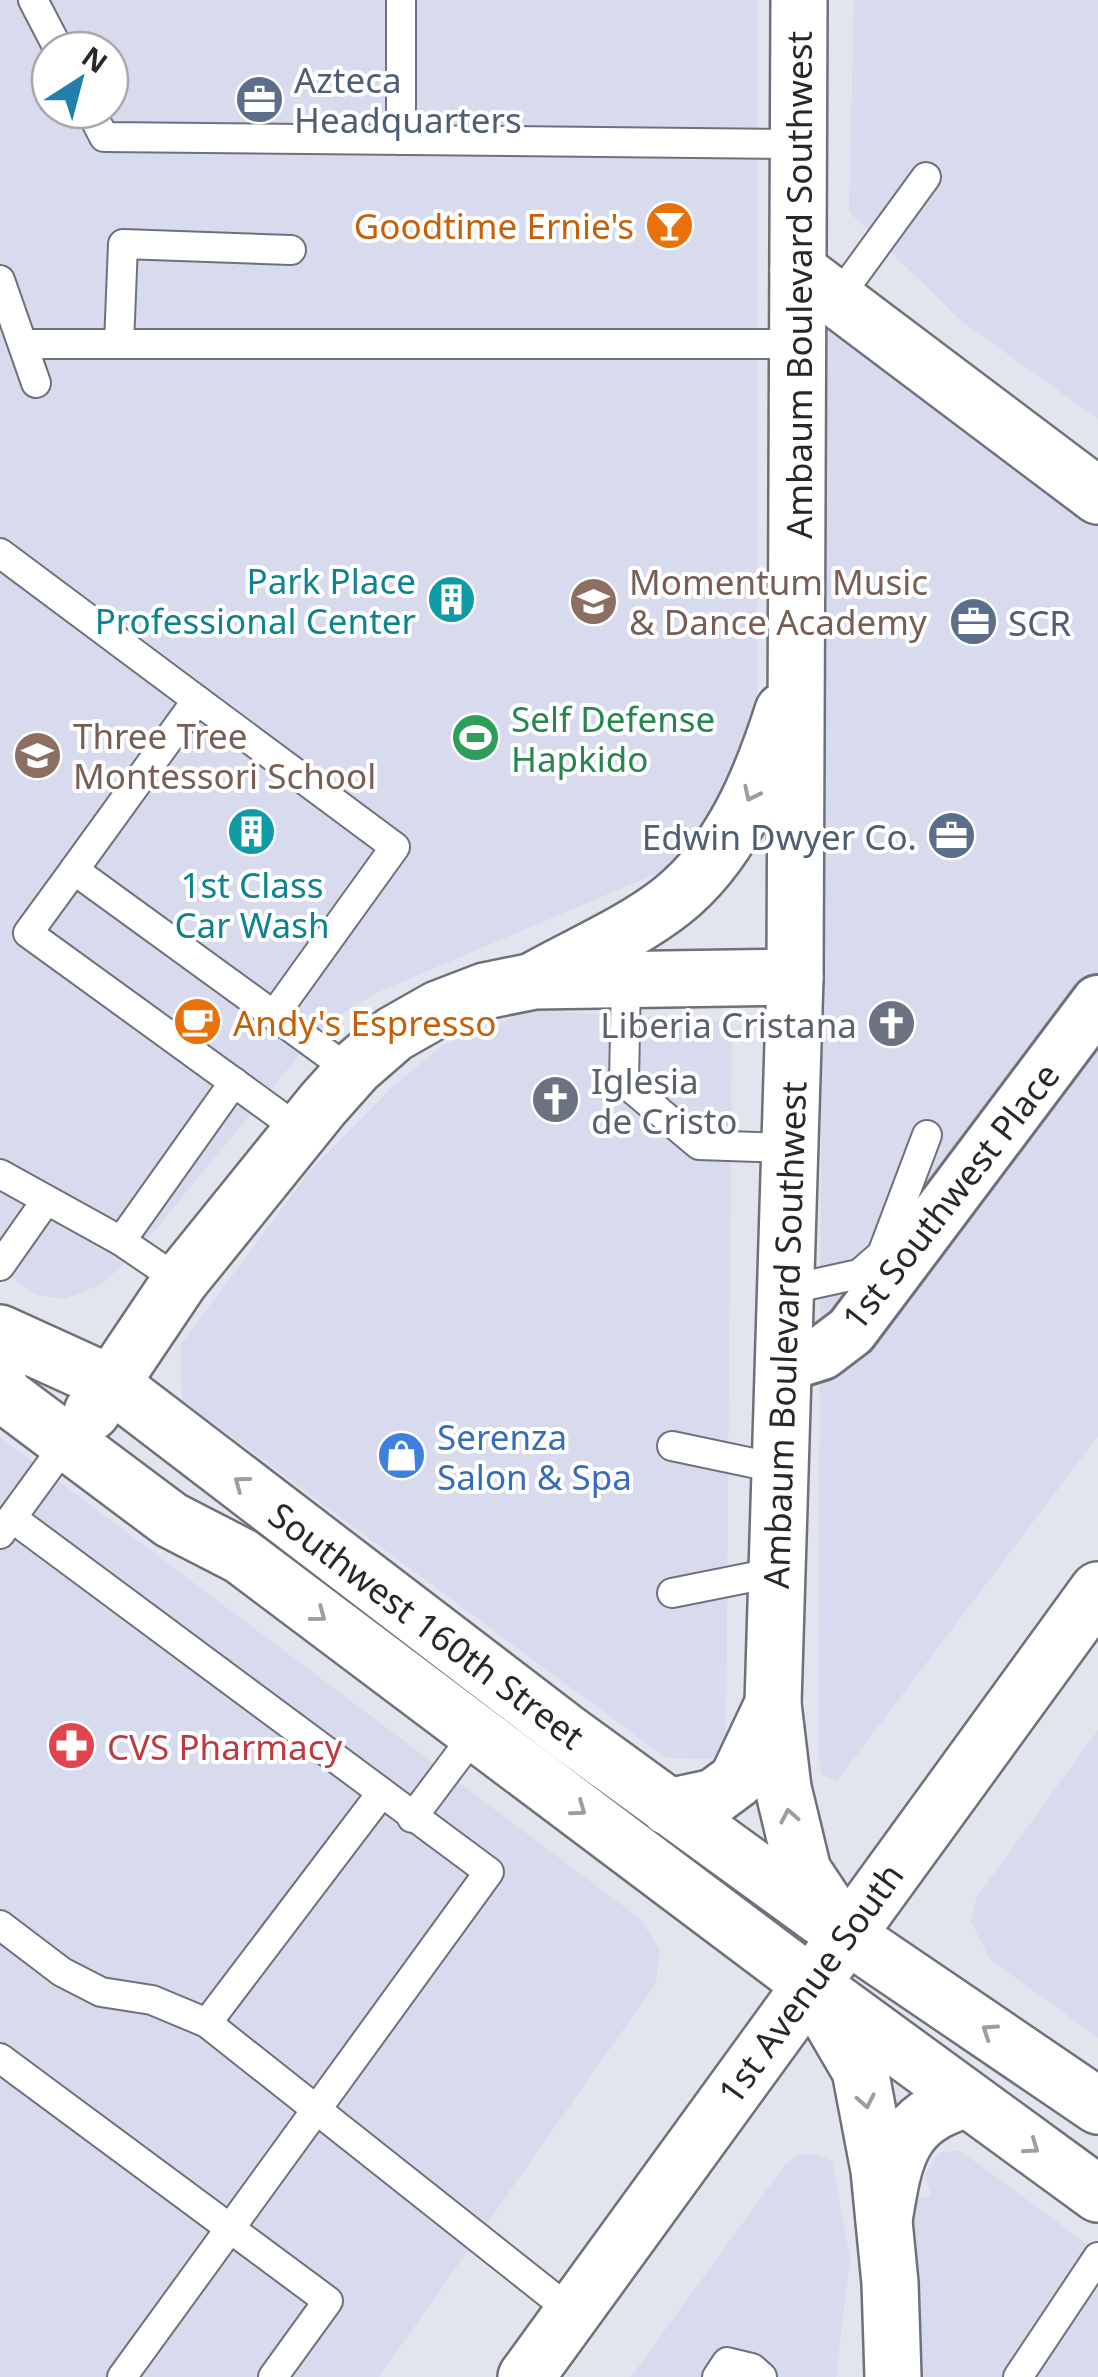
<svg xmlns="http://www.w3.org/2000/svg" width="1098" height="2377" font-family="'Noto Sans',sans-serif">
  <rect width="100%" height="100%" fill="#e2e4ee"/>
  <!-- built -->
  <g fill="#d8dbed" fill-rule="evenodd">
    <path d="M0,0h757v693l-13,64 -29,71 -39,37 -300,128 -50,30 -191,231 -33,30 -37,15 -29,-4 -36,-27zM50,50h60v60h-60z"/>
    <path d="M854,0h244v419l-134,-96 -115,-111z"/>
    <path d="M825,321l273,205v910l-261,345 -16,-7 -3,-25z"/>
    <path d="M532,1010l200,12 -6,711 -13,26 -47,-1 -484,-358 -1,-56 129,-173 80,-82 53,-44z"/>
    <path d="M0,1437l639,481 21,32 -4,33 -277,394h-379z"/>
    <path d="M1098,1730v308l-108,-79 -19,-37 5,-24z"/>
    <path d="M959,2150l139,102v125h-182l-2,-177 17,-5 -6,-20 13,-22z"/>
    <path d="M815,2154l17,7 18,97 -14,119h-205l153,-211 14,-11z"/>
  </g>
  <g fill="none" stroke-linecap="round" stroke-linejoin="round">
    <defs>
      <g id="service">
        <path d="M33,0l26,50"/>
        <path d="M90,110l14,27 695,7"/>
        <path d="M401,140v-140"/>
        <path d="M0,280l36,103"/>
        <path d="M837,299l89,-122"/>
        <path d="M23,344h775"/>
        <path d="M119,344l4,-100 168,6"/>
        <path d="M0,553l197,147"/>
        <path d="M74,870l123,-170 198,147 -121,168"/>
        <path d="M626,979l-2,103 75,63 91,3"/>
        <path d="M301,1131l-273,-198 46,-63 278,202"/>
        <path d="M0,1174l121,67 59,40"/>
        <path d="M121,1241l113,-159"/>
        <path d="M0,1266l45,-64"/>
        <path d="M786,1290l73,-16 23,-20 45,-119"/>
        <path d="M672,1446l109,23"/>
        <path d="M12,1518l477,354 -367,505"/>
        <path d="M0,1534l67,-92"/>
        <path d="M672,1593l105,-21"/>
        <path d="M412,1818l63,-84"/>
        <path d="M0,1925l62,47 39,20 51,8 55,23 365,289"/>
        <path d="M207,2023l173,-228"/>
        <path d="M0,2058l328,243 -55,76"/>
        <path d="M717,2377l10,-15 25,6 10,9"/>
        <path d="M1018,2377l80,-120"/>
      </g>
      <path id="minor" d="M784,1365l38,-12 29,-22 247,-329"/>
      <g id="tertiary">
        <path d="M799,0l-4,977 -22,727 10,84 20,83 42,63"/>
        <path d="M798,270l300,226"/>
        <path d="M538,978c43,-24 95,-46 134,-77 59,-47 89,-121 111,-190"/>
        <path d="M0,1333l110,50 459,351 253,184"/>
        <path d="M0,1386l4,9 167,125 70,36 568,427 51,87 19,100 11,113 3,94"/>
        <path d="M92,1412l88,-131 143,-177 33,-37 38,-33 44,-25 47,-18 49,-10 261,-4"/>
        <path d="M668,1807l46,-10 23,-17 36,-76"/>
      </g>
      <g id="secondary">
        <path d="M845,1934l253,172"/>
        <path d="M809,1983l289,211"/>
        <path d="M884,2220c10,-61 15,-102 82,-120"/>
        <path d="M526,2377l572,-787"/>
      </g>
    </defs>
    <!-- service casing -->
    <use href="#service" stroke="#6f717a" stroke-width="32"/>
    <!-- minor casing -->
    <use href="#minor" stroke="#6f717a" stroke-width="58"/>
    <!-- tertiary casing -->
    <use href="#tertiary" stroke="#6f717a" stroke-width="60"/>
    <!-- secondary casing -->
    <use href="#secondary" stroke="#6f717a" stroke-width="60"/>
    <!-- service -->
    <use href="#service" stroke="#fff" stroke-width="28"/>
    <!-- minor -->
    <use href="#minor" stroke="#fff" stroke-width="52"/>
    <!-- tertiary -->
    <use href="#tertiary" stroke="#fff" stroke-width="55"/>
    <!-- secondary -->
    <use href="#secondary" stroke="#fff" stroke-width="55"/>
  </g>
  <!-- one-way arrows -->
  <defs><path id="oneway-chevron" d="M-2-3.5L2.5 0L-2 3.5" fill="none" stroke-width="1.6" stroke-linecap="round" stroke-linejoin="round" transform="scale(2.5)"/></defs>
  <g stroke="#9e9ea0">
    <use href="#oneway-chevron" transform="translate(751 794) rotate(116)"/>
    <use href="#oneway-chevron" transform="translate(241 1483) rotate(-143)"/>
    <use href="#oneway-chevron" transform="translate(319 1615) rotate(37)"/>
    <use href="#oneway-chevron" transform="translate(579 1809) rotate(36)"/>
    <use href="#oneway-chevron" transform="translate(789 1816) rotate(-101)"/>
    <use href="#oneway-chevron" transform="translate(989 2031) rotate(-146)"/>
    <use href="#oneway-chevron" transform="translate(866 2101) rotate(79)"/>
    <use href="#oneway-chevron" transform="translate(1032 2147) rotate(35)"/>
  </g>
  <!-- icons -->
  <defs>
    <symbol id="office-disc" viewBox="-11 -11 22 22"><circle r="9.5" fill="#5c6f8a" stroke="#fff"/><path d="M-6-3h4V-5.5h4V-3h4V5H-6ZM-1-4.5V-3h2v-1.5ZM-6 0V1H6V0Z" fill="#fff"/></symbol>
    <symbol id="bar-disc" viewBox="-11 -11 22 22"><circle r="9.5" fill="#e8710a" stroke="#fff"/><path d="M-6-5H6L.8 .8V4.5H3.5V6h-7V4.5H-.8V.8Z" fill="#fff"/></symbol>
    <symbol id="building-disc" viewBox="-11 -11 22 22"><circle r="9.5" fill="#0f9aa8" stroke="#fff"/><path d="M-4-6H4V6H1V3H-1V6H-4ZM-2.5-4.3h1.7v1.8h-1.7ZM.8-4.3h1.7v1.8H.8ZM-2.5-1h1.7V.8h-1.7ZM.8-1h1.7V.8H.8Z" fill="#fff"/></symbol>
    <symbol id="school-disc" viewBox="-11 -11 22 22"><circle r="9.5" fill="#8d6e63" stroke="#fff"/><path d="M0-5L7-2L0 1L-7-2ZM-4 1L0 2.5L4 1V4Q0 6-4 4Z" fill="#fff"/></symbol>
    <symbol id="stadium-disc" viewBox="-11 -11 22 22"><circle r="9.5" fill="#2e9e5b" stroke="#fff"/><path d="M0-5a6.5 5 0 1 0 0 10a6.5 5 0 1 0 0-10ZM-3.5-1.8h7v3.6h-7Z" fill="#fff"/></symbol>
    <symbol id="cafe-disc" viewBox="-11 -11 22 22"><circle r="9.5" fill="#e8710a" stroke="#fff"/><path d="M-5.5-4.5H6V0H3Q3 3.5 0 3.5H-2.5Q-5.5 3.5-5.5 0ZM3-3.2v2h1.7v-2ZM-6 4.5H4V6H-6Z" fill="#fff"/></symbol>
    <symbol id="church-disc" viewBox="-11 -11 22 22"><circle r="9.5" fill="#6b7280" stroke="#fff"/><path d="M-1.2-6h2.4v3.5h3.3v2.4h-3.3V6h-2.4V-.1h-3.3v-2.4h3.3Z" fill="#fff"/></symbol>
    <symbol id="shop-disc" viewBox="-11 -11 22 22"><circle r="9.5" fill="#3f7fe0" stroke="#fff"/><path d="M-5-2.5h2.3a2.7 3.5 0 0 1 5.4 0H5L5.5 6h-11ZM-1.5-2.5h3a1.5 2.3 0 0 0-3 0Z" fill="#fff"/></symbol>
    <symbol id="pharmacy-disc" viewBox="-11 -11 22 22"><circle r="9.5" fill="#e0444e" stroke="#fff"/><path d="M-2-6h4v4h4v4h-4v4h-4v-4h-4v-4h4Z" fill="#fff"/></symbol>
  </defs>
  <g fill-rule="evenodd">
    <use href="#office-disc" x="232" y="72" width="55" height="55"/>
    <use href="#bar-disc" x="642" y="198" width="55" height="55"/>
    <use href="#building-disc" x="424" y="572" width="55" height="55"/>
    <use href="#school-disc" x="566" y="574" width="55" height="55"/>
    <use href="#office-disc" x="946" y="594" width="55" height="55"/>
    <use href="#stadium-disc" x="448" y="710" width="55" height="55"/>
    <use href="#school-disc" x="10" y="728" width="55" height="55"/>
    <use href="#building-disc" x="224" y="804" width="55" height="55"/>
    <use href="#office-disc" x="924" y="808" width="55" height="55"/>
    <use href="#cafe-disc" x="170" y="994" width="55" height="55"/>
    <use href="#church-disc" x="864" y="996" width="55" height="55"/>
    <use href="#church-disc" x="528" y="1072" width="55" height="55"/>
    <use href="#shop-disc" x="374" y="1428" width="55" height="55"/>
    <use href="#pharmacy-disc" x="44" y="1718" width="55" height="55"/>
  </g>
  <g text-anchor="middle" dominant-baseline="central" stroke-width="8" stroke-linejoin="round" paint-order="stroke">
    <!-- service labels -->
    <g font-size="35" fill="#4e5e75" stroke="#fff" text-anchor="start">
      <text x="294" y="79">Azteca<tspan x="294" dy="40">Headquarters</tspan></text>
      <text x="1008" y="622">SCR</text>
      <text x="917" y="836" text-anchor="end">Edwin Dwyer Co.</text>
    </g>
    <!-- food labels -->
    <g font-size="35" fill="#c56008" stroke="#fff" text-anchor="end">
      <text x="634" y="225">Goodtime Ernie's</text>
      <text x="233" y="1022" text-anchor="start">Andy's Espresso</text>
    </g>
    <!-- street labels -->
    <g font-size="35" fill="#28282c" stroke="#fff">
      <text transform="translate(798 285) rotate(-90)">Ambaum Boulevard Southwest</text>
      <text transform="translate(950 1196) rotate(-52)">1st Southwest Place</text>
      <text transform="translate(784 1335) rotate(-88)">Ambaum Boulevard Southwest</text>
      <text transform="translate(427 1625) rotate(37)">Southwest 160th Street</text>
      <text transform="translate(810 1983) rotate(-54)">1st Avenue South</text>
    </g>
    <!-- culture labels -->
    <g font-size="35" fill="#0d838f" stroke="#fff" text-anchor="end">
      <text x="416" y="580">Park Place<tspan x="416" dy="40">Professional Center</tspan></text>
      <text x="252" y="884" text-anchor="middle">1st Class<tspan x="252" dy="40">Car Wash</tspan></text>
    </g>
    <!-- education labels -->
    <g font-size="35" fill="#785e54" stroke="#fff" text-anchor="start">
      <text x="629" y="581">Momentum Music<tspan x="629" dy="40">&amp; Dance Academy</tspan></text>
      <text x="73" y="735">Three Tree<tspan x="73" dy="40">Montessori School</tspan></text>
    </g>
    <!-- leisure labels -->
    <g font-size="35" fill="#27864d" stroke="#fff" text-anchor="start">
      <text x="511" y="718">Self Defense<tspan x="511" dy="40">Hapkido</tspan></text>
    </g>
    <!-- worship labels -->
    <g font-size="35" fill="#5b616d" stroke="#fff" text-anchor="end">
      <text x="857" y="1024">Liberia Cristana</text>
      <text x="591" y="1080" text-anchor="start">Iglesia<tspan x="591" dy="40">de Cristo</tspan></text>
    </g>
    <!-- shop labels -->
    <g font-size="35" fill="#366cbe" stroke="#fff" text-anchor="start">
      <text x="437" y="1436">Serenza<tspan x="437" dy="40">Salon &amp; Spa</tspan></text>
    </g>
    <!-- health labels -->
    <g font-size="35" fill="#be3a42" stroke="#fff" text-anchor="start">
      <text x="107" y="1746">CVS Pharmacy</text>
    </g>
  </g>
  <!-- north arrow -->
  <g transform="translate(80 80) rotate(36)"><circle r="48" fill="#ffffff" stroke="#a9a9ab" stroke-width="2.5"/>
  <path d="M0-8L18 38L0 25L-18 38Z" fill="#227eab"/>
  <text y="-15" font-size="28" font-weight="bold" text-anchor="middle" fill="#28282c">N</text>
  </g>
</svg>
